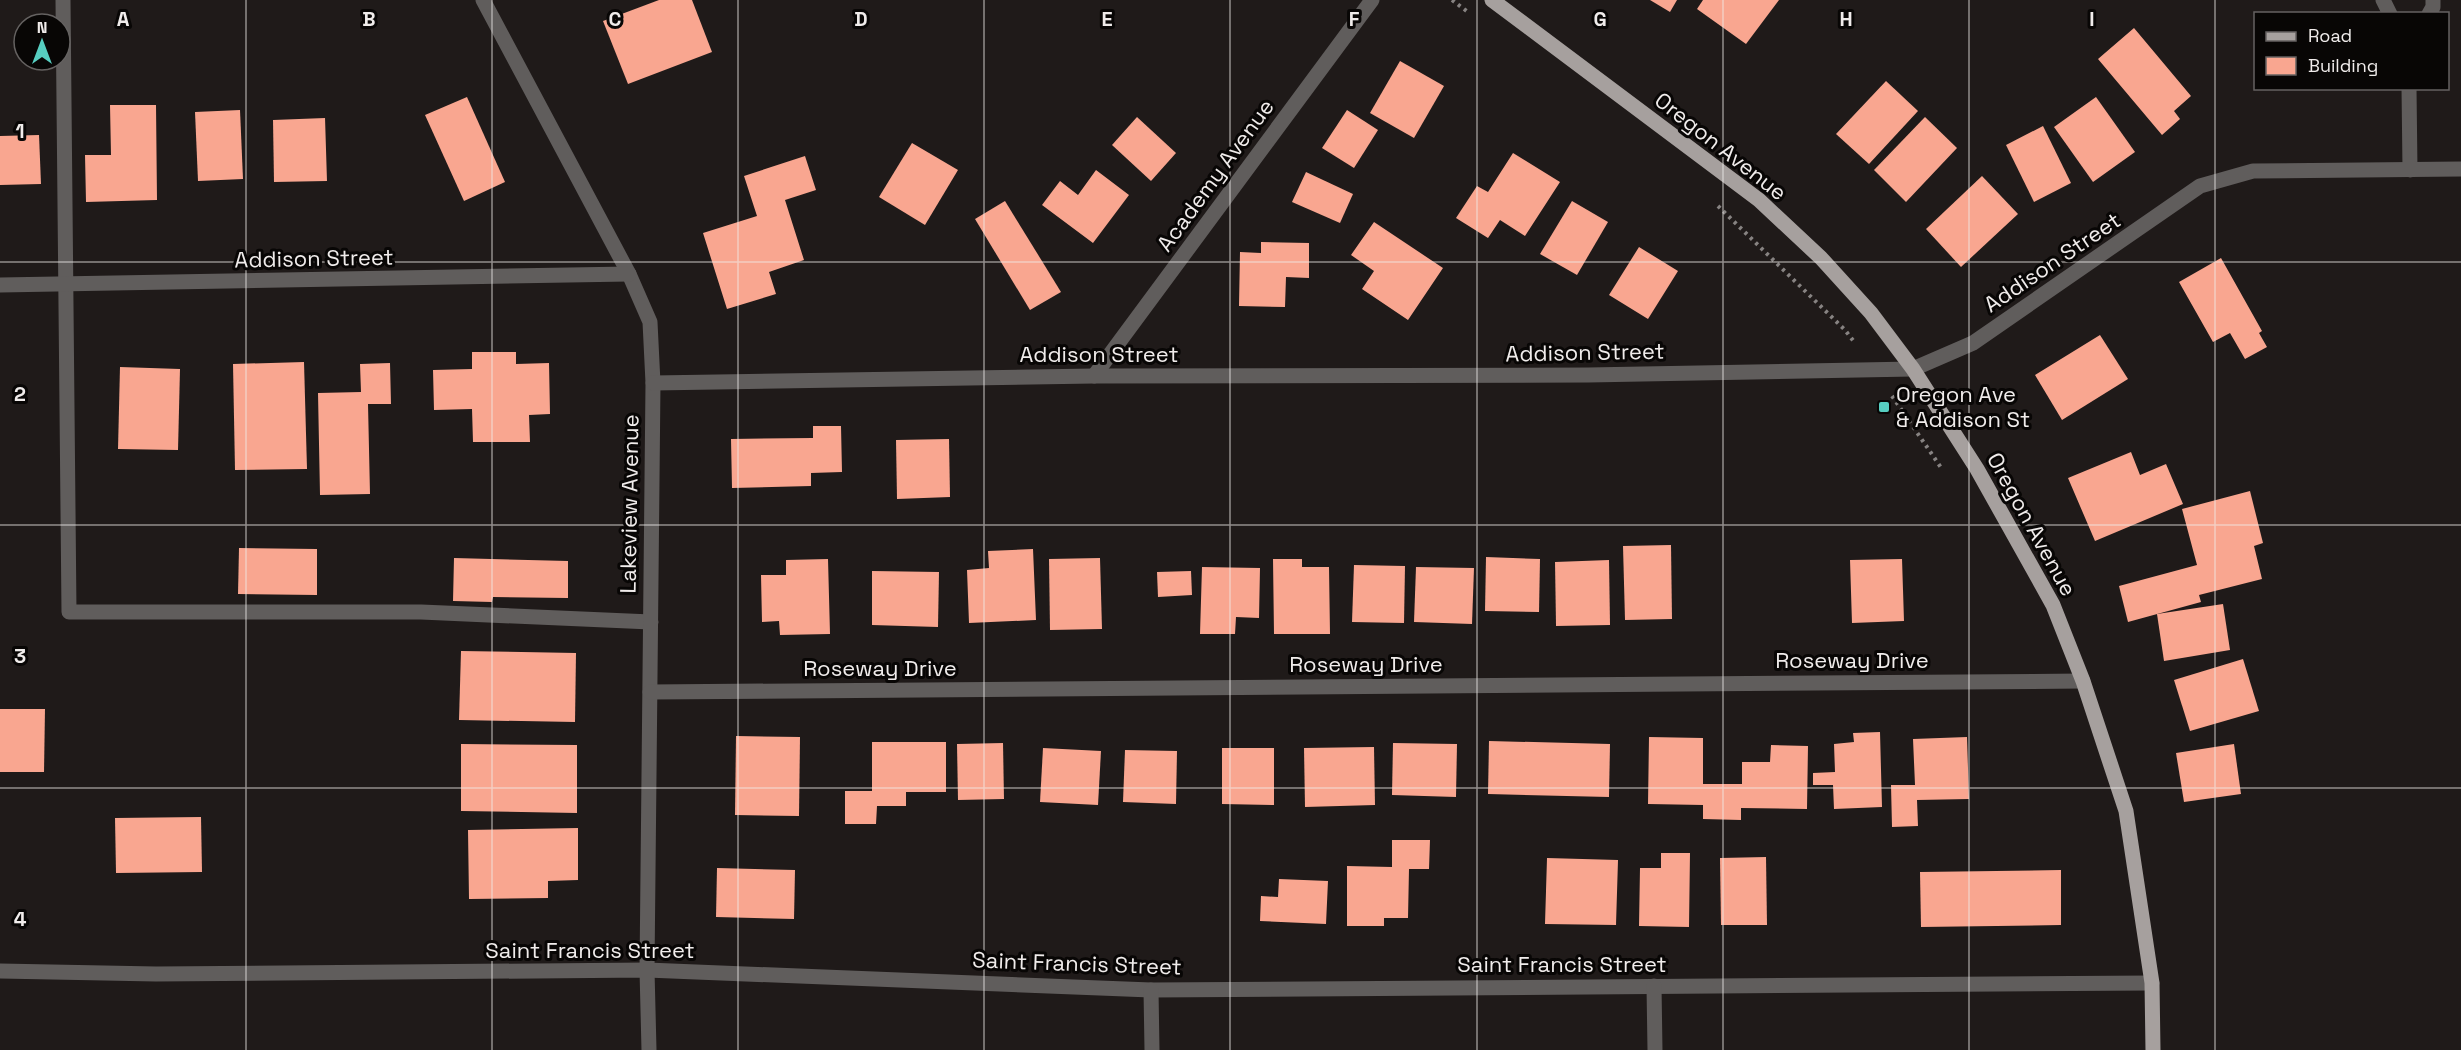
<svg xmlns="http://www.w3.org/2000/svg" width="2461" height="1050" font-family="'Space Grotesk',sans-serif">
  <rect width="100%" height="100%" fill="#1f1a19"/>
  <!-- building -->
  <g fill="#f9a690">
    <path d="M659,0h33l20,52 -84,32 -25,-63z"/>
    <path d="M1650,0h27l-7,12z"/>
    <path d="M1703,0h76l-33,44 -49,-35z"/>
    <path d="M2134,28l57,68 -17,15 6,8 -18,16 -64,-76z"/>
    <path d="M1400,61l44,25 -30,52 -44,-25z"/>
    <path d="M1886,81l32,30 -49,53 -33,-30z"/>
    <path d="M467,97l38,85 -41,19 -39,-86z"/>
    <path d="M2096,97l39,55 -42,30 -39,-55z"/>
    <path d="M110,105h46l1,95 -71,2 -1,-47h26z"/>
    <path d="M240,110l3,69 -45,2 -3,-69z"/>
    <path d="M1347,110l31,20 -24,38 -32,-20z"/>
    <path d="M1137,117l39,36 -25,28 -39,-36z"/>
    <path d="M1925,117l32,31 -51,54 -32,-32z"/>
    <path d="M325,118l2,63 -53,1 -1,-62z"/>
    <path d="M2043,126l28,57 -37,19 -28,-57z"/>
    <path d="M39,135l2,49 -41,1v-49z"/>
    <path d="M912,143l46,27 -33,55 -46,-28z"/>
    <path d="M1513,153l47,29 -35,54 -25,-16 -12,18 -32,-20 21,-32 11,6z"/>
    <path d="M805,156l11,34 -31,10 19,60 -35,12 7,22 -49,15 -24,-76 54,-17 -13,-40z"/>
    <path d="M1096,170l33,25 -36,48 -51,-38 18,-24 18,14z"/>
    <path d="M1306,172l47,22 -13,29 -48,-21z"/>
    <path d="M1982,176l36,38 -57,53 -35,-38z"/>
    <path d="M1005,201l56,91 -31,18 -55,-91z"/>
    <path d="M1572,201l36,21 -31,53 -37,-21z"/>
    <path d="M1374,222l69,46 -35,52 -46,-31 12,-18 -23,-16z"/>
    <path d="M1261,242l48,1v35l-23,-1 -1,30 -46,-1 1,-54 21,1z"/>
    <path d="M1639,247l39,24 -30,48 -39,-24z"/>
    <path d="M2221,258l41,73 -3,2 8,14 -22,12 -15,-26 -17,9 -34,-60z"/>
    <path d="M2100,335l28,44 -66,41 -27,-45z"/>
    <path d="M472,352h44v12l33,-1 1,51 -21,1 1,27h-57l-1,-33 -38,1 -1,-40 39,-1z"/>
    <path d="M304,362l3,107 -72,1 -2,-106z"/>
    <path d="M390,363l1,41h-23l2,90 -50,1 -2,-102 43,-1 -1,-28z"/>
    <path d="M120,367l60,2 -2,81 -60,-1z"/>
    <path d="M813,426h28l1,46 -31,1v13l-79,2 -1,-49 82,-1z"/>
    <path d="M949,439l1,58 -53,2 -1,-59z"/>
    <path d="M2131,452l9,23 26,-11 17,40 -88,37 -27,-63z"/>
    <path d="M2250,491l13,52 -9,3 8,33 -63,16 2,7 -73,20 -9,-36 78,-21 -15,-56z"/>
    <path d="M1671,545l1,74 -47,1 -2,-74z"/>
    <path d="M239,548l78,1v46l-79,-1z"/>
    <path d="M1033,549l3,71 -67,3 -2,-53 22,-2 -1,-17z"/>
    <path d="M1486,557l54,2 -1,53 -54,-1z"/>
    <path d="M454,558l114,3v37l-75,-1 -1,5 -39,-1z"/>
    <path d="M1100,558l2,71 -52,1 -1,-71z"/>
    <path d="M828,559l2,75 -50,1 -1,-14 -17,1 -1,-47h25v-15z"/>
    <path d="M1273,559h29v8h27l1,67h-56z"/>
    <path d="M1902,559l2,62 -52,2 -2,-63z"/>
    <path d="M1609,560l1,65 -54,1 -1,-64z"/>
    <path d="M1354,565l51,1 -1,57 -52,-1z"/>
    <path d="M1202,567l58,1 -1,50 -23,-1 -1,17h-35z"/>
    <path d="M1416,567l58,1 -2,56 -58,-2z"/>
    <path d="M872,571l67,1 -1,55 -66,-2z"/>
    <path d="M1191,571l1,24 -34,2 -1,-25z"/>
    <path d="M2223,604l7,46 -66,11 -7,-47z"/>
    <path d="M461,651l115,2 -1,69 -116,-2z"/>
    <path d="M2243,659l16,52 -69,20 -16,-51z"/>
    <path d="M0,709h45l-1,63h-44z"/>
    <path d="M1880,732l2,75 -48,2 -1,-24h-20v-12l22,-1 -1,-28 20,-2 -1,-9z"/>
    <path d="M736,736l64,1 -1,79 -64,-1z"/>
    <path d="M1649,737l54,1v46h39v-22h28l1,-17 37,1 -1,63 -66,-1v12l-38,-1v-14l-55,-1z"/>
    <path d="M1967,737l2,62 -52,1 1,26 -26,1 -1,-42h24l-2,-46z"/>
    <path d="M1489,741l121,3 -1,53 -121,-3z"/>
    <path d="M872,742h74v50h-40v14h-29l-1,18h-31v-33h27z"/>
    <path d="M1003,743l1,56 -46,1 -1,-56z"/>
    <path d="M1393,743l64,1 -1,53 -64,-2z"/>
    <path d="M461,744l116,1v68l-116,-2z"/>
    <path d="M2234,744l7,50 -57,8 -8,-49z"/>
    <path d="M1374,747l1,58 -70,2 -1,-59z"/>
    <path d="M1043,748l58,3 -3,54 -58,-3z"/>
    <path d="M1222,748h52v57l-52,-1z"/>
    <path d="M1125,750l52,1 -1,53 -53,-2z"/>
    <path d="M201,817l1,55 -86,1 -1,-55z"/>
    <path d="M578,828v52l-30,1v17l-79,1 -1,-69z"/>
    <path d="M1392,840h38l-1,29h-20l-1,49h-24v8h-37v-60l45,1z"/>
    <path d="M1661,853h29l-1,74 -50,-1 1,-58h21z"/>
    <path d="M1766,857l1,68h-46l-1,-67z"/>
    <path d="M1547,858l71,2 -2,65 -71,-1z"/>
    <path d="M717,868l78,2 -1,49 -78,-2z"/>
    <path d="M2061,870v55l-140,2 -1,-55z"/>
    <path d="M1279,879l49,2 -2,43 -66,-3 1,-25 17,1z"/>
  </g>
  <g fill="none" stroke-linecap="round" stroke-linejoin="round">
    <!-- path -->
    <g stroke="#878382" stroke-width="4" stroke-dasharray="3 4.5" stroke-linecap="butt">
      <path d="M1452,0l16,12"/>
      <path d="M1718,206l127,124 10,13"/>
      <path d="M1892,396l50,73"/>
    </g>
    <!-- minor -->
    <g stroke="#605d5c" stroke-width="15">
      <path d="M63,0l6,612h352l230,10"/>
      <path d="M483,0l146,274 21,48 3,61 -6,587 2,80"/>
      <path d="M2383,0l7,14"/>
      <path d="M2429,14l4,-7v-7"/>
      <path d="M2409,88l1,82"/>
      <path d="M0,285l629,-11"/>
      <path d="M1094,376l278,-376"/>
      <path d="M653,383l441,-7 494,-1 325,-6 60,-26 227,-157 53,-15 208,-2"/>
      <path d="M650,692l1433,-11"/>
      <path d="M0,971l156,3 491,-4 504,20 1001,-7"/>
      <path d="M1654,986l1,64"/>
      <path d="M1151,990l1,60"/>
    </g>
    <!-- major -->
    <path stroke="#a6a09e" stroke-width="15" d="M1492,0l267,200 62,58 50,55 42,56 64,100 76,136 30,76 43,130 26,172 1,67"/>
  </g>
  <!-- grid -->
  <path fill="none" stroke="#f0eceb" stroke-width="1.5" stroke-opacity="0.55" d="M246,0v1050M492,0v1050M738,0v1050M984,0v1050M1230,0v1050M1477,0v1050M1723,0v1050M1969,0v1050M2215,0v1050M0,262h2461M0,525h2461M0,788h2461"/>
  <!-- markers -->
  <rect fill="#57cec1" stroke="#080605" stroke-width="2" x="1878" y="401" width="12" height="12" rx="3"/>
  <g text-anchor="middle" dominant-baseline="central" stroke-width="6" stroke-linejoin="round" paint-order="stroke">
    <!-- street labels -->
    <g font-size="22" fill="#f0eceb" stroke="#080605">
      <text transform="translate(1721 146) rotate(38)">Oregon Avenue</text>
      <text transform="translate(1215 175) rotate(-54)">Academy Avenue</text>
      <text transform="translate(314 258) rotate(-1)">Addison Street</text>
      <text transform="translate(2052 262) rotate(-34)">Addison Street</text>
      <text transform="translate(1585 352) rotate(-1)">Addison Street</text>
      <text x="1099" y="354">Addison Street</text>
      <text transform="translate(629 504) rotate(-89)">Lakeview Avenue</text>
      <text transform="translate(2032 524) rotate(61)">Oregon Avenue</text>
      <text x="1852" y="660">Roseway Drive</text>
      <text x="1366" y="664">Roseway Drive</text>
      <text x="880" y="668">Roseway Drive</text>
      <text x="590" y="950">Saint Francis Street</text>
      <text transform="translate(1077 963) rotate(2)">Saint Francis Street</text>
      <text x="1562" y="964">Saint Francis Street</text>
    </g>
    <!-- poi labels -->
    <g font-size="22" fill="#f0eceb" stroke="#080605" text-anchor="start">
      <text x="1896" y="394">Oregon Ave<tspan x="1896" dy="25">&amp; Addison St</tspan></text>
    </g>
  </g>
  <g font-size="20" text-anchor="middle" font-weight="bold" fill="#f0eceb" stroke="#080605" stroke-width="6" stroke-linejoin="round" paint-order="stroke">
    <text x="123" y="26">A</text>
    <text x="369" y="26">B</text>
    <text x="615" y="26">C</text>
    <text x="861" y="26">D</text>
    <text x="1107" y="26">E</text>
    <text x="1354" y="26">F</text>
    <text x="1600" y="26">G</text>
    <text x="1846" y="26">H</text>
    <text x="2092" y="26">I</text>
    <text x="20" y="138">1</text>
    <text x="20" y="401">2</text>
    <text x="20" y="663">3</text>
    <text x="20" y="926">4</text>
  </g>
  <!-- legend -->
  <rect x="2254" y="12" width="195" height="78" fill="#080605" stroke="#656261" stroke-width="1.5"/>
  <rect x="2266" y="32" width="30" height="9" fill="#a6a09e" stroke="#656261" stroke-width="1.5"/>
  <text x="2308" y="42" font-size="18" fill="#f0eceb">Road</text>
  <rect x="2266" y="57" width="30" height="18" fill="#f9a690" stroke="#656261" stroke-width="1.5"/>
  <text x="2308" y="72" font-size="18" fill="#f0eceb">Building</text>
  <!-- north arrow -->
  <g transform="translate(42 42)"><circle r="28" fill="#080605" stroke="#656261" stroke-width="1.5"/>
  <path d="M0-4.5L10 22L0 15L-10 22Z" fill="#57cec1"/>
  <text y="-9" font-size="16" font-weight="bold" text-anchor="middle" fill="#f0eceb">N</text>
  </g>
</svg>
